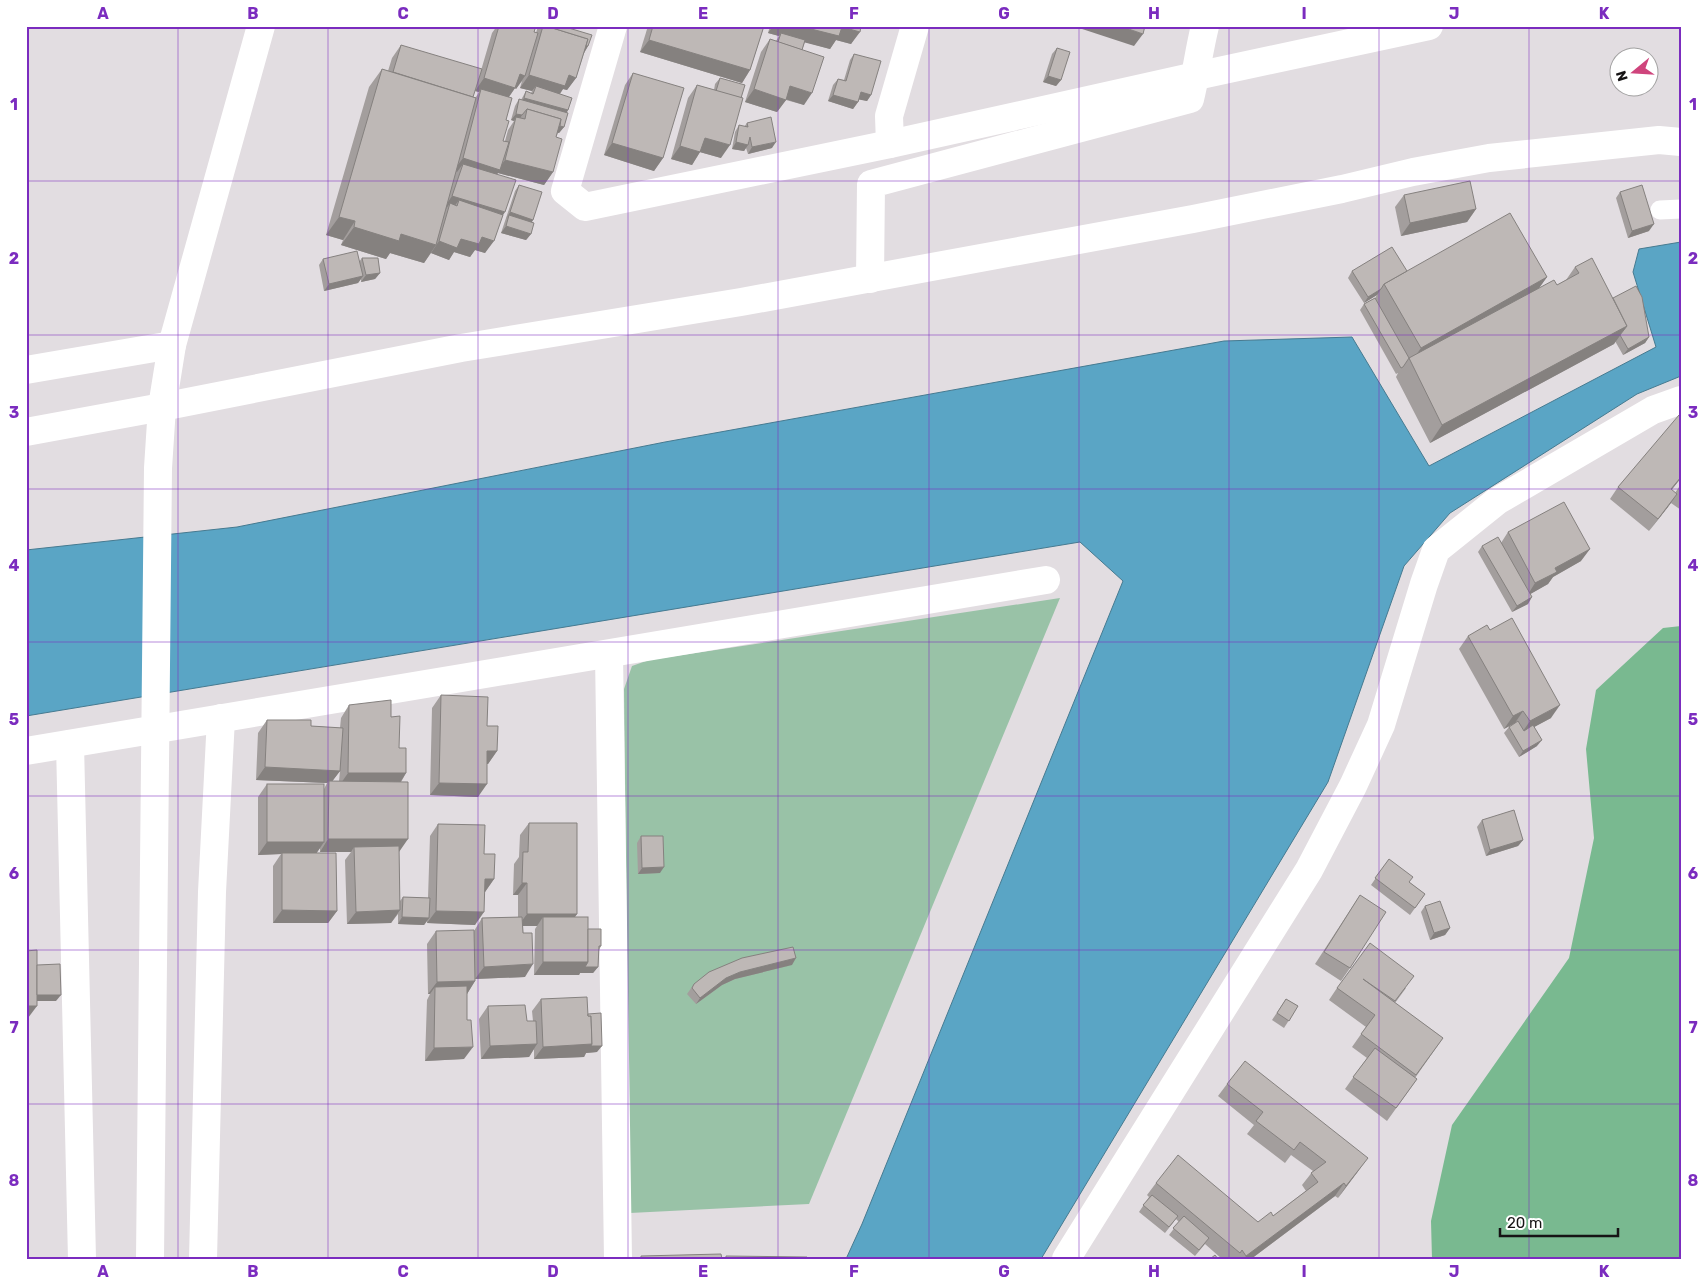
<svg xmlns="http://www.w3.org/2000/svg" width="1707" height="1285" font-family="Rubik,sans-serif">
  <rect width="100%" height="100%" fill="#e2dde1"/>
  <!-- green -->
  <path fill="#99c2a7" d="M1060,598l-251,606 -179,9 -6,-524 8,-23 17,-6z"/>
  <!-- forest -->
  <path fill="#79b990" d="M1681,626v633h-249l-1,-38 21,-96 117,-167 25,-120 -8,-89 10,-59 67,-62z"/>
  <!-- water -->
  <path fill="#5aa5c5" stroke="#467a90" d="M1681,242v134l-44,18 -187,119 -46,53 -76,216 -287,477h-195l16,-35 261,-643 -43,-39 -1054,174v-166l211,-23 428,-85 559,-101 128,-4 77,129 227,-119 -23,-75 6,-23z"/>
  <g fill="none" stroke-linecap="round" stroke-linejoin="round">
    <!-- service -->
    <path stroke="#fff" stroke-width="19" d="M1660,210l21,-1"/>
    <!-- minor -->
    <g stroke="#fff" stroke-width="28">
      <path d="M613,26l-48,165 20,16 305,-63 306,-68 233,-50"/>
      <path d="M890,144l-1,-28 26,-90"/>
      <path d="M870,279l1,-95 319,-85c6,-24 9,-49 15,-73"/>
      <path d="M162,407l299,-59 280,-46 452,-83 149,-30 71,-17 76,-14 170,-18 22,2"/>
      <path d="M609,654l9,605"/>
      <path d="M70,744l12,515"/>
      <path d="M26,751l1020,-171"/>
      <path d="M203,1259l9,-367 9,-174"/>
      <path d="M1066,1259l243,-389 44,-84 28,-61 43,-141 12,-34 61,-49 156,-91 28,-10"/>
    </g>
    <!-- tertiary -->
    <g stroke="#fff" stroke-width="28">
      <path d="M26,370l146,-25"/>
      <path d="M26,432l136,-25"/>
      <path d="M150,1259l8,-791 4,-61 10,-62 89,-319"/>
    </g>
  </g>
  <!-- wall -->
  <g fill="#a39e9d" fill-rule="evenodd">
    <path d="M497,26h39l-2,6 2,1 2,-7h24l26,20 -4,7 -8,25 -9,12 -4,-1 -3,5 8,16 -1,2 -3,15 -5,6h-1l-2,4 -3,35 -9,13 -46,-12 -1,1 5,43 -17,36 -10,-3 -5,7 -16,-5 -5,8 -18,-7 -7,10 -34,-10 -4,6 -45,-14 2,-5 -17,-5 43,-148 13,-18 6,2 4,-13 9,-13 72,52h3l3,-5 -4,-1 17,-58zM522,81l-2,7 12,3 -1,2 -5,-2 -5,9 -2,-1 -4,7 -4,14 3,1 -6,9 -3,11h-2l6,-44 6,-9 1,1z"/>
    <path d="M648,26h116l-14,44 -8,13 -102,-31z"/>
    <path d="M770,26h91l-10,18 -15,-4 -6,9 -25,-7 -3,8 2,55 -18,-5 -9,12 -32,-10 16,-50 9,-13 6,2 3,-5 -11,-3z"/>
    <path d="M1057,48l4,32 -5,6 -13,-4 9,-28z"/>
    <path d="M854,54l17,41 -4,6 -8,-2 -1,3 -5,7 -25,-8 5,-16 5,-6 6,1 6,-20z"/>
    <path d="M633,73l30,85 -9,13 -50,-16 21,-70z"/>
    <path d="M720,78l1,80 -21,-6 -8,13 -21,-6 17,-61 9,-13 17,5 1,-6z"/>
    <path d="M747,123l25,25 -24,6 -2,-6 -2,3 -12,-2 3,-17 4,-7 5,2z"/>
    <path d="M519,185l14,35 -1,2 -1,12 -5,6 -25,-7 14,-42z"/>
    <path d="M1620,192l29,39 -21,7 -12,-40z"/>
    <path d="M1404,195l72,14 -9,13 -66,14 -6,-29z"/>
    <path d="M362,258l18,15 -5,6 -14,3v-3l-3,4 -34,8 -5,-26 4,-6 36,3z"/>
    <path d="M1575,267l38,31 36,39 -4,6 -22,12 -8,-14 -1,3 -184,99 -34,-66 2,-4 -2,1 -36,-64 4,-6 11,-6 2,-3 -13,8 -16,-25 4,-7h55l140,6 -8,11 18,-3 9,-5z"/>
    <path d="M1681,416v62l-10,12 4,3 6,-9v26l-10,-7 -22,28 -39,-32 8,-12z"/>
    <path d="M1508,532l73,29 -28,16 -5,7 -18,10 -2,10 -16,8 -34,-60 4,-6 19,-3z"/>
    <path d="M1468,636l83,82 -17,9 3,19 -18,11 -15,-24 5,-6 6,-4 -11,6 -45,-80z"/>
    <path d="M441,695l46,31 10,25 -9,13h-1l-9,33 -48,-2 2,-87z"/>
    <path d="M349,705l42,12 15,56 -5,9 -2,70 1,49 3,-4 25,1 2,-62 8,-12 46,30 10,25 -9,13h-1l-9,33 -48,-2v-2l-3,4 -26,-1v-10l-7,9 -44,1 -2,-64 6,-8h-31v-4l-4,5 21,58 -9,12h-55v-57l8,-12 -23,1v-58l9,-13 57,5 3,-6 -71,-3 2,-47 9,-13 44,6 29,2 1,-10zM340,771l-1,10h-7z"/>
    <path d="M1482,820l41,20 -5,6 -32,10 -9,-29z"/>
    <path d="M529,823l48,91 -2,3 13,12 13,17 -2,4 -1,17 -5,6h-13l-1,2h-45l1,-46 2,-3h-14l2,51 -50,2v2l-8,13 -3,65 -39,2 2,-61 3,-6h-2l-1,-50 9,-13h38l8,-13 36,-1v-22h-5l1,-31 5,-7 1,-22z"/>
    <path d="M641,836l19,37 -22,1 -1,-31z"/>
    <path d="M1389,859l20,23 16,12 -15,21 -39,-30z"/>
    <path d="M1360,895l-10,73 -9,13 -26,-17z"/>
    <path d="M1425,906l25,22 -5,7 -15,5 -9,-28z"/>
    <path d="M792,965l-57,14 -13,6 -26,19 -9,-10 7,-10z"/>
    <path d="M1337,988h69l-11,15 48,35 -28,40 2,1 -30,42 -42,-32 22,-31 -15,-11 14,-20 -37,-27z"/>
    <path d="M541,999l47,15 9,38 -11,1 -2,4 -50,2v-10l-5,8 -48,2 -2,-40 9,-13 39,15h6l-1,-10z"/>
    <path d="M1286,999l12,7 -14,22 -12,-8z"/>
    <path d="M1227,1084l132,86 -21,28 -3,-2 -84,63h-29l-17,-15 -10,12 -26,-21 10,-13 -3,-3 -11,14 -26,-21 10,-15 -2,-2 9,-12 102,39 15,-6 33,-25 -4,-6 11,-14 -22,-16 -6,8 -38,-29 7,-9 -36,-29z"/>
  </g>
  <!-- shaded-wall -->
  <g fill="#85817f">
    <path d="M773,26l69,1 18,5 -9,12 -15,-4 -6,9 -50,-13 1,-3 -2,3 -11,-3z"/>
    <path d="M1073,26h47l23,8 -9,12z"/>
    <path d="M541,32l47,14 -4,7 -45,-13z"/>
    <path d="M649,40l101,30 -8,13 -102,-31z"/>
    <path d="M520,74l5,2 -9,13 -1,-1 -9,13 -25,-12 -2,3 -4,-1 9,-13z"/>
    <path d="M529,75h40l7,3 -9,12 -4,-1 -7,10 -20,-13 -4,5 -12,-3z"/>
    <path d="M1048,76l13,4 -5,6 -13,-4z"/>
    <path d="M790,86l22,7 -8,12 -22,-7z"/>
    <path d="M754,89l32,11 -9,12 -32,-10z"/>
    <path d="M861,92l10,3 -4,6 -11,-2z"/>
    <path d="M833,95l25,7 -5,7 -25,-8z"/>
    <path d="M524,98l44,12 -4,7 -44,-13z"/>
    <path d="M516,114l6,1 -4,7 -2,-5 -2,4 -3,-1z"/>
    <path d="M525,119l39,8 -5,6 -37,-10z"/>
    <path d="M705,138l25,7 -9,13 -25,-7z"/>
    <path d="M736,142l12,3 -4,6 -12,-2z"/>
    <path d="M776,142l-4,6 -24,6 4,-7z"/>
    <path d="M612,143l51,15 -9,13 -50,-16z"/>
    <path d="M680,146l20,6 -8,13 -21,-6z"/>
    <path d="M463,158l35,11 7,-9 48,12 -9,13 -46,-12 -7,9 -28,-18 -6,8 -3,-2z"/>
    <path d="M452,196l53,16 -8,13 -40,-19 2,-6 -8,11 -1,-8 -4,6 -2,-1z"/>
    <path d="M1476,209l-9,13 -66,14 9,-13z"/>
    <path d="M510,212l23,8 -4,6 -20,-11 -3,4z"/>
    <path d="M339,217l16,4 -12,19 -17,-5z"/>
    <path d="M1654,224l-5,7 -21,7 4,-7z"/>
    <path d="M506,226l25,8 -5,6 -25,-7z"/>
    <path d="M354,227l47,7 35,11 -12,18 -34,-10 -4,6 -45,-14z"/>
    <path d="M482,237l12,4 -9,12 -10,-3 -5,7 -16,-5 -5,8 -18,-7 8,-12z"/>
    <path d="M380,273l-5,6 -14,3 5,-7z"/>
    <path d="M363,276l-5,7 -34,8 5,-7z"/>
    <path d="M1547,277l-13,18 -123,67 10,-14z"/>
    <path d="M1381,289l-4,6 -13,8 4,-6z"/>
    <path d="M1627,326l-13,18 -184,99 12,-18z"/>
    <path d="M1649,337l-4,6 -22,12 5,-6z"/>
    <path d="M1681,477v1l-19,24 9,-13z"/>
    <path d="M1677,494l-9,13 -19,24 9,-12z"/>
    <path d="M1590,549l-9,12 -28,16 -5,7 -21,12 8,-13 20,-15z"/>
    <path d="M1532,597l-4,7 -16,8 5,-6z"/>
    <path d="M1560,705l-9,13 -30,16 9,-13z"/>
    <path d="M1523,711l-8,12 -11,6 9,-13z"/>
    <path d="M1542,740l-5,6 -18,11 4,-6z"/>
    <path d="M487,751h10l-9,13h-9z"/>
    <path d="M265,767l75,4 -9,12 -2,-2 -2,2 -71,-3z"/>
    <path d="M348,773h58l-8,13h-59z"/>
    <path d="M439,783l48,1 -9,13 -48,-2z"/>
    <path d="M328,839h80l-9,13h-45v-5l-3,5h-31z"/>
    <path d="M1523,840l-5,6 -32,10 4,-6z"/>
    <path d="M267,842h57l-8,12 -34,-1 -1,1 -23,1z"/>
    <path d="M664,867l-4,6 -22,1 4,-6z"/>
    <path d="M485,879h9l-9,13h-9z"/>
    <path d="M522,883h5l-9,12h-5z"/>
    <path d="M282,910l55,1 -9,12h-55z"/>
    <path d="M400,910l-9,13 -44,1 9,-12z"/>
    <path d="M436,911l48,1 -9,13 -48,-2z"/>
    <path d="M527,914h50l-9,12 -25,-9 -6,9h-19z"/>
    <path d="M402,917l27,1 -5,7 -26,-1z"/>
    <path d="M1450,928l-5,7 -15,5 4,-7z"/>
    <path d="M796,958l-4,7 -57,14 -13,6 -26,19 4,-6 26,-20 14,-6z"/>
    <path d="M543,962h45l10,5 -5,6h-13l-1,2h-45z"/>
    <path d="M533,964l-8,13 -50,2 9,-12z"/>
    <path d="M475,981l-8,13 -32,-7 -5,7h-2l9,-12z"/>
    <path d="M32,995h29l-5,6h-28z"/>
    <path d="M26,1006h11l-9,12h-2z"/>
    <path d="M537,1044l-8,13 -48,2 9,-13z"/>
    <path d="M592,1044l10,2 -5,6 -11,1 -2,4 -50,2 9,-12z"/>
    <path d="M473,1047l-9,12 -39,2 9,-13z"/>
    <path d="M1368,1158l-30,40 8,-12z"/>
    <path d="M1344,1183l-9,13 -84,63h-7l2,-3z"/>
  </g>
  <!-- building -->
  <g fill="#beb8b6" stroke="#85817f">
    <path d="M499,26h37l-2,6 4,1 -13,43 -5,-2 -5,14 -31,-10z"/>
    <path d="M543,26h3l42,13 -12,39 -7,-3 -4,11 -36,-11z"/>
    <path d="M546,26h16l30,9 -4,11h-2l2,-7z"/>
    <path d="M653,26h111l-14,44 -101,-30z"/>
    <path d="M799,26h62l-1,6 -18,-5 -3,9z"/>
    <path d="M1120,26h25l-2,8z"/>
    <path d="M781,33l24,7 -3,10 -24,-8z"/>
    <path d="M770,39l54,18 -12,36 -22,-7 -4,14 -32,-11z"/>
    <path d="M401,45l81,24 -9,28 -80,-25z"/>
    <path d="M1057,48l13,4 -9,28 -13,-4z"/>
    <path d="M854,54l27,7 -10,34 -10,-3 -3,10 -25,-7 5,-16 8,2z"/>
    <path d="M382,69l94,29 -40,147 -35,-11 -2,7 -45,-14 1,-6 -16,-4z"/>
    <path d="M633,73l51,15 -21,70 -51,-15z"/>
    <path d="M720,78l25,7 -4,13 -25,-7z"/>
    <path d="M697,85l46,13 -13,47 -25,-7 -5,14 -20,-6z"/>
    <path d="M536,86l36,12 -4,12 -44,-12 2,-7 7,3z"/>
    <path d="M481,89l31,9 -6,22 3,1 -6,20 6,1 -9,28 -37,-12z"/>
    <path d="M519,99l49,14 -4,14 -4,-1 1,-7 -34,-10 -5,6 -6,-1z"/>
    <path d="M527,109l34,10 -5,18 6,2 -9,33 -48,-12 11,-43 9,2z"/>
    <path d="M771,117l5,25 -24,5 -2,-10 -2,8 -12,-3 3,-17 9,2 -1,-4z"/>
    <path d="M463,164l53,16 -11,32 -53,-16z"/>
    <path d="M1470,181l6,28 -66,14 -6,-28z"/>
    <path d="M519,185l23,7 -9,28 -23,-8z"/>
    <path d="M1642,185l12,39 -22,7 -12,-39z"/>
    <path d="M459,200l44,15 -9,26 -12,-4 -3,7 -18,-5 -4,9 -18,-7 11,-38 7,3z"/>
    <path d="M1510,213l37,64 -126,71 -37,-64z"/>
    <path d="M509,215l25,8 -3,11 -25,-8z"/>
    <path d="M1392,247l15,24 -23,13 -3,5 -13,8 -16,-26z"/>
    <path d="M357,251l6,25 -34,8 -6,-25z"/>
    <path d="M362,258h16l2,15 -14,2z"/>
    <path d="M1592,258l35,68 -185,99 -33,-67 145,-78 3,5 22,-12 -4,-6z"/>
    <path d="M1636,286l6,11 7,40 -21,12 -8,-14 7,-9 -14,-28z"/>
    <path d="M1375,298l34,60 -6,9 -2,1 -37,-64z"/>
    <path d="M1679,415l2,1v61l-10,12 6,5 -19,25 -40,-32z"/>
    <path d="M1564,502l26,47 -35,19 2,4 -22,11 -27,-51z"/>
    <path d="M1498,537l34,60 -15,9 -35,-60z"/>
    <path d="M1512,618l48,87 -30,16 -7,-10 -10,5 -45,-80 19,-11 3,5z"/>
    <path d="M441,695l47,2 -1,29h11l-1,25h-10v33l-48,-1z"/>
    <path d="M391,700v17l9,-1 -1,32h7v25h-58l1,-68z"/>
    <path d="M267,720h44v6l32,2 -3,43 -75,-4z"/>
    <path d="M1518,721l6,10 9,-6 9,15 -19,11 -14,-24z"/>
    <path d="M329,781l79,1v57h-80z"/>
    <rect x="267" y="784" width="57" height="58"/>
    <path d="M1514,810l9,30 -33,10 -8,-30z"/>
    <path d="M529,823h48v91h-50v-31h-5l1,-31h5z"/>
    <path d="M438,824l47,1 -1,29h11l-1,25h-9l-1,33 -48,-1z"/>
    <path d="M641,836h22l1,31 -22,1z"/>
    <path d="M399,846l1,64 -44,2 -2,-65z"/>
    <path d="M282,853h54l1,58 -55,-1z"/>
    <path d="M1389,859l24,18 -4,5 16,12 -10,14 -40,-30z"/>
    <path d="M1360,895l26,17 -36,56 -26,-16z"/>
    <path d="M403,897l27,1 -1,20 -27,-1z"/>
    <path d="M1440,901l10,27 -16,5 -9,-27z"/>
    <path d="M522,917l1,16h9l1,31 -49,3 -2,-49z"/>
    <rect x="543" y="917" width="45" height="45"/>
    <path d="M588,929h13v17h-2l-1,21h-13l3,-5z"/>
    <path d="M474,930l1,51 -38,1 -1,-51z"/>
    <path d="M1370,943l44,33 -19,25 -32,-22 80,59 -27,37 -55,-41 14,-19 -38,-27z"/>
    <path d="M793,947l3,11 -56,14 -14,6 -26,20 -8,-10 2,-4 15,-12 33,-14z"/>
    <path d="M37,950v56h-11v-55z"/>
    <path d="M60,964l1,31h-24v-30z"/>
    <path d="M467,986v34h4l2,27 -39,1 1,-61z"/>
    <path d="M587,997l1,19h3l1,28 -49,3 -2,-48z"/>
    <path d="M1286,999l12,7 -9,15 -12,-8z"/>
    <path d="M525,1005l2,16h9l1,23 -47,2 -2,-40z"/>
    <path d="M601,1013l1,33h-11l1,-2 -1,-28h-3v-2z"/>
    <path d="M1375,1048l42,31 -21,29 -43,-31z"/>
    <path d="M1245,1061l123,97 -22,28 -2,-3 -98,73 -4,-6 -2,3 -84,-70 22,-28 80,67 13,-10 2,4 45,-34 -7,-9 15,-11 -26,-20 -6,8 -38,-29 7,-9 -36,-28z"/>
    <path d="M1152,1195l26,21 -9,11 -26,-22z"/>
    <path d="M1184,1216l25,22 -10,12 -26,-22z"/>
    <path d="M721,1254l1,5h-81v-3z"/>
    <path d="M1215,1255l3,4h-8z"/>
    <path d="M726,1256l81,1v2h-81z"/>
  </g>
  <!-- grid -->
  <path fill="none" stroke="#7b2cbf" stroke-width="1" stroke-opacity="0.55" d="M178,26v1233M328,26v1233M478,26v1233M628,26v1233M778,26v1233M929,26v1233M1079,26v1233M1229,26v1233M1379,26v1233M1529,26v1233M26,181h1655M26,335h1655M26,489h1655M26,642h1655M26,796h1655M26,950h1655M26,1104h1655"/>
  <!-- border -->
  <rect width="1707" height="1285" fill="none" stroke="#ffffff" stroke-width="55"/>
  <!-- north arrow -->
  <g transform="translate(1634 72) rotate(252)"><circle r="24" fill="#ffffff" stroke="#a2a1a1"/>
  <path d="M0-4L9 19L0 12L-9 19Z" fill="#cf447c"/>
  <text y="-8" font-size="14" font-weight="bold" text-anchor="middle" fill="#161415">N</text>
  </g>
  <!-- scale -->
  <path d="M1500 1228v8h118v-8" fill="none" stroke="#161415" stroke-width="2.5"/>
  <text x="1507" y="1228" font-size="15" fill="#161415" stroke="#ffffff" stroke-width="4" paint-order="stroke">20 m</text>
  <rect x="28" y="28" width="1652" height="1230" fill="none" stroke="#7b2cbf" stroke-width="2"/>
  <g font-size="16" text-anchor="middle" font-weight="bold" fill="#7b2cbf">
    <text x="103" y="19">A</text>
    <text x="253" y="19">B</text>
    <text x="403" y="19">C</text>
    <text x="553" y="19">D</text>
    <text x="703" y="19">E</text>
    <text x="854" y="19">F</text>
    <text x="1004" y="19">G</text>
    <text x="1154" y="19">H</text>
    <text x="1304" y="19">I</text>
    <text x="1454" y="19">J</text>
    <text x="1604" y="19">K</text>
    <text x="14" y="110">1</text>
    <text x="1693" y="110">1</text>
    <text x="14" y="264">2</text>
    <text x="1693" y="264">2</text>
    <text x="14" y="418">3</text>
    <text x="1693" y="418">3</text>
    <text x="14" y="571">4</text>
    <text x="1693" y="571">4</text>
    <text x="14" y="725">5</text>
    <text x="1693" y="725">5</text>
    <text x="14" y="879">6</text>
    <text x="1693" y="879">6</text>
    <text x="14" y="1033">7</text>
    <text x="1693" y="1033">7</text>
    <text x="14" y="1186">8</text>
    <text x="1693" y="1186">8</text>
    <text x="103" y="1277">A</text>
    <text x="253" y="1277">B</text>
    <text x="403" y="1277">C</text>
    <text x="553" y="1277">D</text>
    <text x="703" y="1277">E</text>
    <text x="854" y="1277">F</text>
    <text x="1004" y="1277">G</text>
    <text x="1154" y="1277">H</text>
    <text x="1304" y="1277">I</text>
    <text x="1454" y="1277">J</text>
    <text x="1604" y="1277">K</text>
  </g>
</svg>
